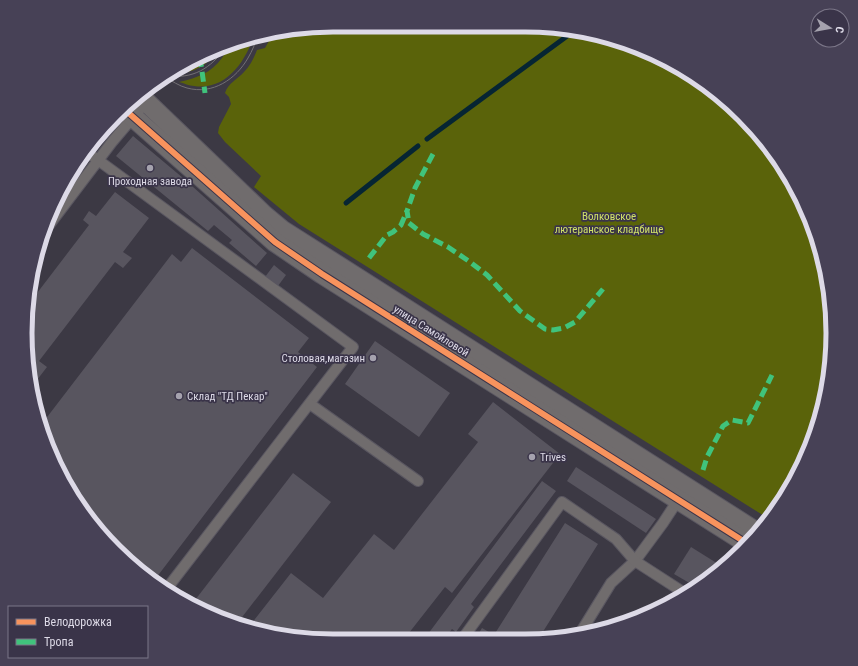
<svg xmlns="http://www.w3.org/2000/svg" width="858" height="666" font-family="'Roboto Condensed',sans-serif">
  <rect width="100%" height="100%" fill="#3c3944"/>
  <!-- green -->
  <g fill="#5a630a">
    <path d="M333,25l212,1 79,15 88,48 69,73 29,53 17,58 6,60 -6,60 -18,58 -28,53 -12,15 -470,-295 -45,-37 7,-11 -36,-34 -7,-9 1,-6 12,-23 -2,-7 -4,-4c3,-10 13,-14 19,-21 6,-6 10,-14 13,-22l8,-2 4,-7 1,-8z"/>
    <path d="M254,35c-8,26 -28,56 -60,51 -5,0 -10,-3 -15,-4 18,-4 32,-9 43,-24 3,-4 5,-10 9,-13 3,-3 18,-8 23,-10z"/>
    <path d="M218,50c-13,18 -26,24 -47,23l8,-7z"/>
  </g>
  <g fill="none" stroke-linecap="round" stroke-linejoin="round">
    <!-- stream -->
    <g stroke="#062533" stroke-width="5">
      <path d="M427,139l147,-108"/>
      <path d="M346,203l72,-57"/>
    </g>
  </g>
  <!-- building -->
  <g fill="#58555f">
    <path d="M133,136l50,42 84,75 -11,13 -27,-23 3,-3 -18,-15 -6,6 -92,-75z"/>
    <path d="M69,176l5,3 -16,21 8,-21z"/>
    <path d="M115,192l34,26 -26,34 9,6 -9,10 -8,-6 -76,99 8,6 -10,13 -6,-5 -6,-42 4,-33 2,1 58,-76 -6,-5 6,-9 7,5z"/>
    <path d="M192,248l117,90 -11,14 19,15 -164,215 -38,-31 -38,-47 -36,-79 131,-171 9,8z"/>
    <path d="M274,265l12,10 -8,11 -13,-9z"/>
    <path d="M375,341l75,52 -31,44 -74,-53z"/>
    <path d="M493,402l67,52 -108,139 -7,-6 -40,51h-112l-45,-10 43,-55 32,25 51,-64 20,16 84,-108 -10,-8z"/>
    <path d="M576,467l80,52 -10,14 -79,-52z"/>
    <path d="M293,473l38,29 -95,123 -44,-21z"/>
    <path d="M542,481l14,10 -85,113 3,3 -18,25 -4,-3 -7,9h-20z"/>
    <path d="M565,523l33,21 -59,94h-63l6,-10 12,7z"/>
    <path d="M691,547l32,20 -25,21 -24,-14z"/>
  </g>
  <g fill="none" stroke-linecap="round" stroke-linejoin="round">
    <defs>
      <g id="lane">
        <path d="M87,152l266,195 -188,244"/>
        <path d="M46,229l66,-87 34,-40"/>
        <path d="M310,404l108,77"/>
        <path d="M579,635l32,-52 24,-22 28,-38 17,-26"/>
        <path d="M463,638l99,-136 54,37 19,22 51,33"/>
      </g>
      <g id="street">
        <path d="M140,96l124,119 18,15 476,303"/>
        <path d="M124,109l151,133 47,32 426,270"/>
      </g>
    </defs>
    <!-- lane casing -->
    <use href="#lane" stroke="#5a5761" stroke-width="12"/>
    <!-- street casing -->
    <use href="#street" stroke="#5a5761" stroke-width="21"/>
    <!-- lane -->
    <use href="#lane" stroke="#706c6d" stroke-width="10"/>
    <!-- street -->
    <use href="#street" stroke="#706c6d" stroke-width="19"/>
    <!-- tram -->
    <g stroke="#737074" stroke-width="1">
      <path d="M166,76c28,3 44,-7 60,-29"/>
      <path d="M165,77c7,4 14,9 22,11 26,7 49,-9 61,-30 4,-7 8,-15 9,-23"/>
    </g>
    <!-- quiet -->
    <g stroke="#40c37c" stroke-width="5" stroke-dasharray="10 5" stroke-linecap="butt">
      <path d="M200,57l5,36"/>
      <path d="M433,154l-18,34 -8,23 2,12 14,11 25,13 22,15 17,13 33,36 25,18 8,1 11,-2 11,-6 28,-33"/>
      <path d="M369,258l18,-23 6,-3 8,-7 6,-14"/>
      <path d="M703,470l4,-13 16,-31 9,-6 16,3 24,-48"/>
    </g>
    <defs>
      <path id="cycleway" d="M124,109l151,133 47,32 426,270"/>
    </defs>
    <!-- cycleway casing -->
    <use href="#cycleway" stroke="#3a3449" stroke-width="8"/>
    <!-- cycleway -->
    <use href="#cycleway" stroke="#f8935d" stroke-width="6"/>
  </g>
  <!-- markers -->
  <g fill="#a5a2ae" stroke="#3a3449" stroke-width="1.5">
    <circle cx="150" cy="168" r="4"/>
    <circle cx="373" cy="358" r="4"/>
    <circle cx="179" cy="396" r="4"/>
    <circle cx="532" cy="457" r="4"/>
  </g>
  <g text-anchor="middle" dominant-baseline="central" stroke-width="3.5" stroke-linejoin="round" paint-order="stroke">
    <!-- poi labels -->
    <g font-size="11" fill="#dddae7" stroke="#3a3449" text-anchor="start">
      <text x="150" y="181" text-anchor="middle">Проходная завода</text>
      <text x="365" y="358" text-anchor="end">Столовая,магазин</text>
      <text x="187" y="396">Склад "ТД Пекар"</text>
      <text x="540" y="457">Trives</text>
    </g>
    <!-- park labels -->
    <g font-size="11" fill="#d0e169" stroke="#3a3449">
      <text x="609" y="216">Волковское<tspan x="609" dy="13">лютеранское кладбище</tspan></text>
    </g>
    <!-- street labels -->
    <g font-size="11" fill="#dddae7" stroke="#3a3449">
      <text transform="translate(431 331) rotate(32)">улица Самойловой</text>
    </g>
  </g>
  <!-- crop -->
  <path d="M0 0H858V666H0ZM333 32H525A301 301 0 0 1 826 333V333A301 301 0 0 1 525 634H333A301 301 0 0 1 32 333V333A301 301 0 0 1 333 32Z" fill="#474156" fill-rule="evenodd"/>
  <path fill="none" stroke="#dddae7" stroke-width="5" d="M333 32H525A301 301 0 0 1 826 333V333A301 301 0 0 1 525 634H333A301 301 0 0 1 32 333V333A301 301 0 0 1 333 32Z"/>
  <!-- legend -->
  <rect x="8" y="606" width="140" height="52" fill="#3a3449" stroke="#7b7688"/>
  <rect x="16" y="619" width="20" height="6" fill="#f8935d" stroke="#7b7688"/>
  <text x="44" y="626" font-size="12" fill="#dddae7">Велодорожка</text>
  <rect x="16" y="639" width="20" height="6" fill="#40c37c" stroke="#7b7688"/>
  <text x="44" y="646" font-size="12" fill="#dddae7">Тропа</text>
  <!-- north arrow -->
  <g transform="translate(830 28) rotate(101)"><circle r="19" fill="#3a3449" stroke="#7b7688"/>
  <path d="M0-3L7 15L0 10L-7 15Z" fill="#a5a2ae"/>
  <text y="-6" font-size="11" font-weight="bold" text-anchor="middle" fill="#dddae7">С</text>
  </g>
</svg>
